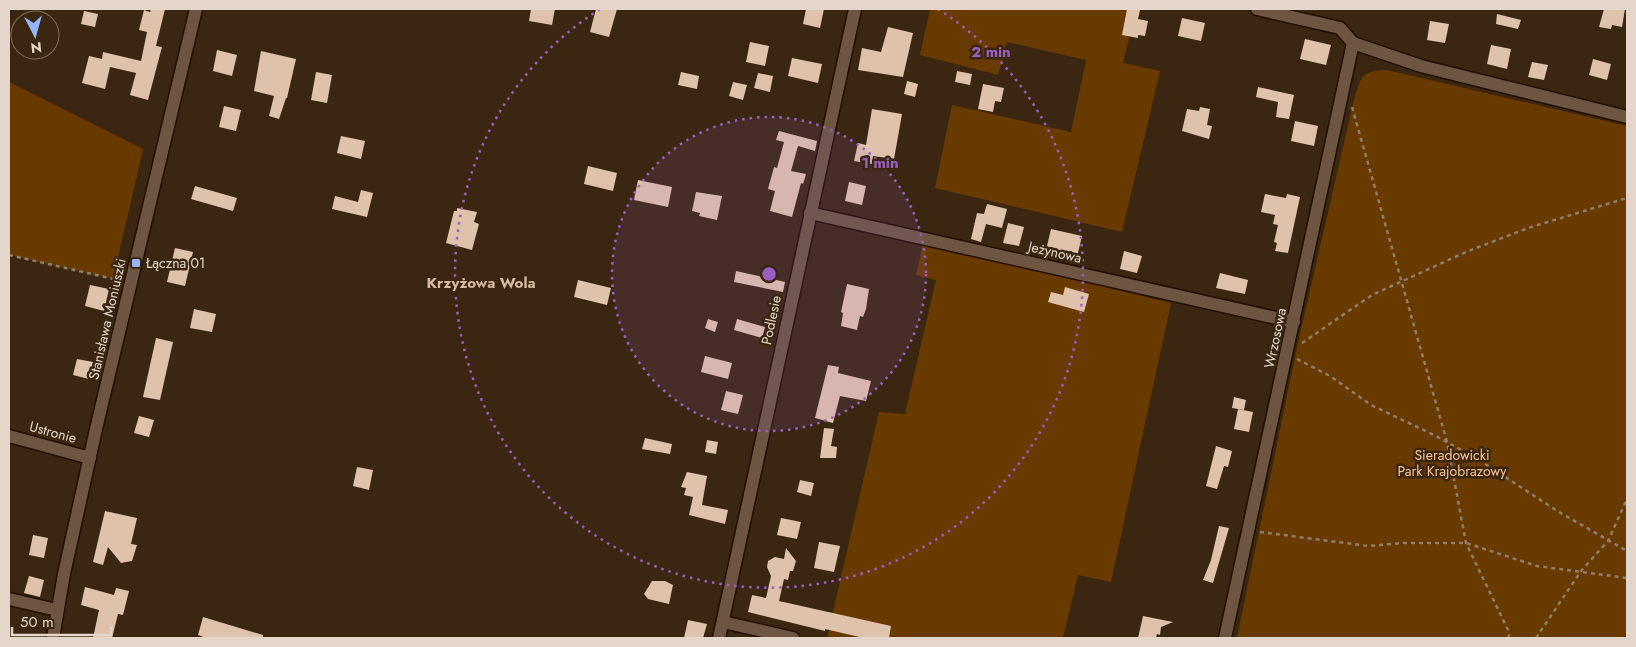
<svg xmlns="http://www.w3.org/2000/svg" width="1636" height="647" font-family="Jost,sans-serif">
  <rect width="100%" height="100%" fill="#3b2612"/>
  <!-- green -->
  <g fill="#693a00">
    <path d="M930,9h206l-13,54 37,8 -38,161 -187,-44 17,-83 119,27 15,-72 -79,-18 -9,33 -78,-20z"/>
    <path d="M1387,70l240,56v512h-390l62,-300 55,-238c7,-24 7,-29 33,-30z"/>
    <path d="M9,82l134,67 -30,130 -104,-24z"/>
    <path d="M923,243l248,60 -60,279 -33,-7 -15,63h-236l52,-226 26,2 31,-134 -20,-5z"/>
  </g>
  <!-- building -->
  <g fill="#dec2ab">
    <path d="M151,9h14l-9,37 6,1 -14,53 -18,-5 6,-22 -26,-6 -5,22 -23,-6 7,-27 13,3 1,-7 38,9 6,-29 -8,-2 5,-20 6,2z"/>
    <path d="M531,9h24l-3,16 -23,-4z"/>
    <path d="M596,9h21l-8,28 -19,-5z"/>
    <path d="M806,9h18l-4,19 -17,-4z"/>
    <path d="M1127,9l13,1 -2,9 10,2 -3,15 -7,-1v3l-16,-3z"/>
    <path d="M1604,9h21l-3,18 -10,-2 -1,4 -12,-2z"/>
    <path d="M84,11l14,3 -3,13 -14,-3z"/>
    <path d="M1497,14l24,6 -3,9 -22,-5z"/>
    <path d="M1182,18l23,5 -4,18 -23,-5z"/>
    <path d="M1430,21l19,3 -4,19 -18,-3z"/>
    <path d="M888,27l25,6 -10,44 -45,-7 4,-22 19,4z"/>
    <path d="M1305,39l26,6 -5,20 -26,-6z"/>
    <path d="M750,42l19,4 -4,20 -19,-4z"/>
    <path d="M1491,45l20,4 -4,20 -20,-5z"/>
    <path d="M217,50l20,5 -5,21 -19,-5z"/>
    <path d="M261,51l35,8 -9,39h-1l-7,21 -10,-3 5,-20 -20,-5z"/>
    <path d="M792,58l30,6 -4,19 -30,-7z"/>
    <path d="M1593,59l18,5 -4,16 -18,-5z"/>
    <path d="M1532,62l16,3 -4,15 -16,-3z"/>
    <path d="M957,71l15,3 -2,11 -15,-3z"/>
    <path d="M316,72l16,3 -5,28 -16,-3z"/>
    <path d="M681,72l18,4 -2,13 -19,-4z"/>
    <path d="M758,73l15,3 -3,16 -16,-4z"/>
    <path d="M907,81l11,3 -3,13 -11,-3z"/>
    <path d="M733,82l14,3 -4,15 -14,-4z"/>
    <path d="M983,84l21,4 -3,14 -6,-1 -2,11 -15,-3z"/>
    <path d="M1258,87l36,8 -5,24 -13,-2 2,-15 -22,-5z"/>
    <path d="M224,106l17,4 -5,21 -17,-4z"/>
    <path d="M1200,107l10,2 -3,16 5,1 -3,13 -27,-8 5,-22 12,2z"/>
    <path d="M872,109l30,5 -8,45 -21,-3 -1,8 -18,-3 4,-18 8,2z"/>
    <path d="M1295,121l23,5 -4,20 -23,-5z"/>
    <path d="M779,131l38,10 -2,10 -17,-5 -7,25 15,3 -3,10 -2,-1 -9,34 -22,-6 5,-20 -7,-2 6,-22 3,1 7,-26 -8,-2z"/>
    <path d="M341,136l24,5 -4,18 -24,-6z"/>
    <path d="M588,166l29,7 -4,18 -29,-7z"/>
    <path d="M638,180l34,7 -4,20 -34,-7z"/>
    <path d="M849,182l17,4 -4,19 -17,-4z"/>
    <path d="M195,186l42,12 -4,13 -42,-12z"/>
    <path d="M361,190l12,3 -6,24 -35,-8 3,-13 23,6z"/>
    <path d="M696,192l26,4 -5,24 -18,-4 1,-3 -8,-2z"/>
    <path d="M1265,194l21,4 1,-4 13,3 -12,56 -13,-2 2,-8 -3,-1 4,-17 -5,-1 2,-9 -14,-3z"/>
    <path d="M987,204l20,5 -5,19 -16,-4 -5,18 -10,-3 6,-26 7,1z"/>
    <path d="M457,208l20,4 -3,10 5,2 -7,26 -26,-7 8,-32h3z"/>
    <path d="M1008,223l16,4 -5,19 -16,-3z"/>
    <path d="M1051,229l31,7 -5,21 -31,-7z"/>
    <path d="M175,248l18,4 -8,34 -18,-4z"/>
    <path d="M1124,251l18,5 -5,17 -17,-4z"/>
    <path d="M736,271l49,11 -2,10 -49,-10z"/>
    <path d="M1220,273l28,7 -3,14 -29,-6z"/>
    <path d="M578,280l33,8 -4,17 -33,-8z"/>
    <path d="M847,284l22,5 -3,20 -3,8 -3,-1 -3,14 -16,-4 2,-13 -2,-1z"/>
    <path d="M90,285l19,4 -5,22 -19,-5z"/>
    <path d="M1065,287l24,7 -5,18 -36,-10 3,-10 12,3z"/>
    <path d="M194,309l22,5 -4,18 -22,-4z"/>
    <path d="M708,319l10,3 -3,10 -10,-4z"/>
    <path d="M737,319l28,8 -3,11 -28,-8z"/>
    <path d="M156,338l17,4 -13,58 -17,-3z"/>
    <path d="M705,356l27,7 -4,16 -27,-7z"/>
    <path d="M77,359l16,3 -4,17 -16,-4z"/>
    <path d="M828,365l11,2 -1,6 33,8 -5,20 -26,-5 -7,27 -18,-5z"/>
    <path d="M726,391l17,4 -5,19 -17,-4z"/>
    <path d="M1234,397l12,3 -2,10 -12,-2z"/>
    <path d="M1238,409l15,3 -4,20 -15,-3z"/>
    <path d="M139,416l15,4 -5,17 -15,-4z"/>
    <path d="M824,428l10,1 -3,17 6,1 -1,11h-16z"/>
    <path d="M645,438l27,6 -2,10 -28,-5z"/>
    <path d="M707,440l11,2 -2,12 -11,-2z"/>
    <path d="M1216,446l16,5 -4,16 -4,-1 -7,23 -11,-3z"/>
    <path d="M357,467l16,3 -4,20 -16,-4z"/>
    <path d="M687,472l20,4 -5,29 26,5 -3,14 -36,-9 4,-18 -9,-2 2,-7 -5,-1z"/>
    <path d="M800,480l14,3 -3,13 -14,-4z"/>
    <path d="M105,511l32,7 -6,26 6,1 -5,16 -11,2 -13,-16 -5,18 -10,-3z"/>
    <path d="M781,518l20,4 -4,17 -20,-4z"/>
    <path d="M1219,526l10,2 -16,55 -10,-3 8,-20z"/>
    <path d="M33,535l15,3 -4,20 -15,-3z"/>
    <path d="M819,542l21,4 -6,26 -20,-4z"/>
    <path d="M786,548l10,13 -3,10h-3l-2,9 -4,-1 -5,22 112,25 -2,12h-25l-39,-9v2l-77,-19 4,-17 14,3 5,-22 -4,-9 1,-6 7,-4 9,2z"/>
    <path d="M29,576l15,4 -4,17 -16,-4z"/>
    <path d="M652,581h13l8,4 -4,19 -21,-5 -4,-5z"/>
    <path d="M85,587l29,8 2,-7 13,3 -6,24 -5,-1 -6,24h-19l6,-28 -18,-5z"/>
    <path d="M1143,616l30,6 -12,5 -1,8 -3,-1 -1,4h-18z"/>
    <path d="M203,617l60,18v3h-57l-8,-3z"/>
    <path d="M688,620l19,4 -4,14h-19z"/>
  </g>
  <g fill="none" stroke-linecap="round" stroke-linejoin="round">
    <defs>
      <g id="minor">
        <path d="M1257,9l83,19 13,15 68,23 206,51"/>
        <path d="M810,213l484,109"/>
        <path d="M9,436l81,22"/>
        <path d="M9,599l48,11"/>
        <path d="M723,622l70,16"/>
        <path d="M53,638l11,-64 32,-145 100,-420"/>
        <path d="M719,638l136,-629"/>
        <path d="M1225,638l128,-595"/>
      </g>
    </defs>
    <!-- minor casing -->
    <use href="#minor" stroke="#210e00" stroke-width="15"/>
    <!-- path -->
    <g stroke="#8f7d6e" stroke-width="2.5" stroke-dasharray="4 4" stroke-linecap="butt">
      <path d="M1352,107l95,335 19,101 42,87 1,8"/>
      <path d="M9,255l109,25"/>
      <path d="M1302,343l70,-48 94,-43 62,-24 99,-30"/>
      <path d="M1297,359l33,17 41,29 65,31 40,22 83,54 68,39"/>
      <path d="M1260,532l108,14 35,-3h63l71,23 90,12"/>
      <path d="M1536,638l45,-67 27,-30 19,-42"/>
    </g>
    <!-- minor -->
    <use href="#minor" stroke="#6d5541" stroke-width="12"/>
  </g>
  <!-- distance rings -->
  <circle cx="769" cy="274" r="157" fill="#9a5fc3" fill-opacity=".12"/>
  <g fill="none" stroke="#9a5fc3" stroke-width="2.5" stroke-dasharray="2.5 5">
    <circle cx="769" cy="274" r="157"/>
    <path d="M938 9A314 314 0 1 1 600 9"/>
  </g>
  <!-- markers -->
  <rect fill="#95b6fd" stroke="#3b2612" stroke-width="2" x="131" y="258" width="10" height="10" rx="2.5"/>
  <g text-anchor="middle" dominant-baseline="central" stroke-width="5" stroke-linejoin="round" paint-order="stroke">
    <!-- street labels -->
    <g font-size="14" fill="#e4d6cb" stroke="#3b2612">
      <text transform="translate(1055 252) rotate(13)">Jeżynowa</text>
      <text transform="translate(107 319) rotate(-77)">Stanisława Moniuszki</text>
      <text transform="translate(771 320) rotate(-78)">Podlesie</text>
      <text transform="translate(1275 338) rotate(-78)">Wrzosowa</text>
      <text transform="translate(53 432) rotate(15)">Ustronie</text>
    </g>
    <!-- poi labels -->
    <g font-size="14" fill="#e4d6cb" stroke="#3b2612" text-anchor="start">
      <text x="146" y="263">Łączna 01</text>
    </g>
    <!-- park labels -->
    <g font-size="14" fill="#fac496" stroke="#3b2612">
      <text x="1452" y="455">Sieradowicki<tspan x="1452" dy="16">Park Krajobrazowy</tspan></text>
    </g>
    <!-- neighbourhood labels -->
    <g font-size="15" font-weight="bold" fill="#d6baa3" stroke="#3b2612">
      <text x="481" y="283">Krzyżowa Wola</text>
    </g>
  </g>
  <circle cx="769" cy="274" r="8" fill="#9a5fc3" stroke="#3b2612" stroke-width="2.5"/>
  <g font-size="15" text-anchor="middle" font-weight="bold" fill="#9a5fc3" stroke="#3b2612" stroke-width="5" stroke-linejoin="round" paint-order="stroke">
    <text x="991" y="57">2 min</text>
    <text x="880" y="168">1 min</text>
  </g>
  <!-- border -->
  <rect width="1636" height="647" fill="none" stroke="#e4d6cb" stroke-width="20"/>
  <!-- north arrow -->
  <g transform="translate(35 35) rotate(174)"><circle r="24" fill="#3b2612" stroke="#7f6c5c"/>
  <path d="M0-4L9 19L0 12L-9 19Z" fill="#95b6fd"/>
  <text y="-8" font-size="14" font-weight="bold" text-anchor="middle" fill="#e4d6cb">N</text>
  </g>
  <!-- scale -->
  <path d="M12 627v8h99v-8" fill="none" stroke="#e4d6cb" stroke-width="2.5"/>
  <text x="20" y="627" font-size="15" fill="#e4d6cb" stroke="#3b2612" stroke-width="4" paint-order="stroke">50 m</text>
</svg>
